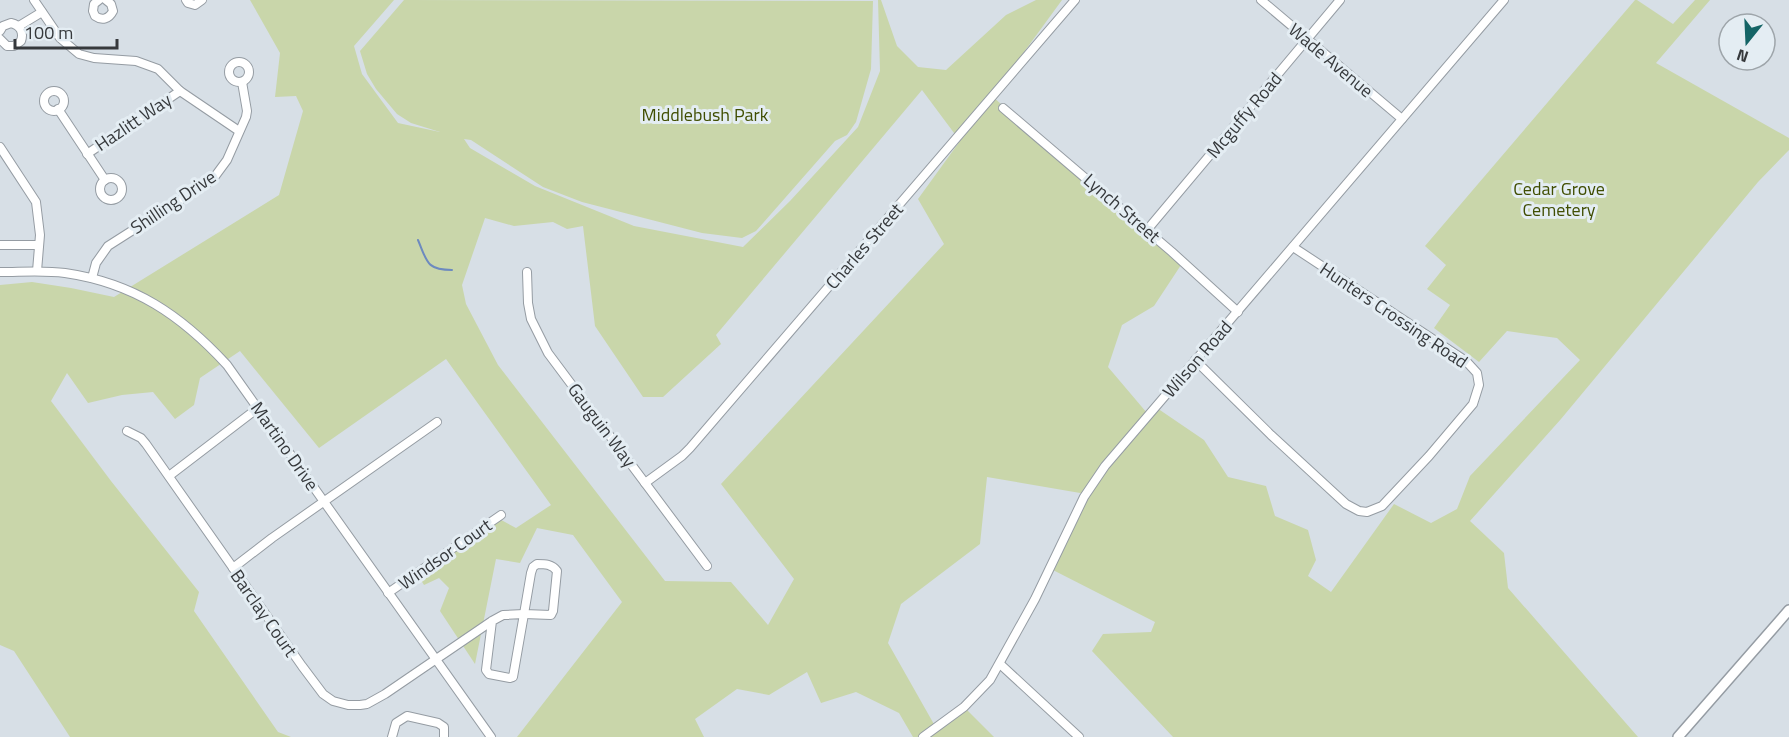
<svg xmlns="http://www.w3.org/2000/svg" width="1789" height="737" font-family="'Titillium Web',sans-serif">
  <rect width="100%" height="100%" fill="#d7dfe6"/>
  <!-- green -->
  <path fill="#c9d6aa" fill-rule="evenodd" d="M250,0h144l-40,46 8,28 36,49 42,9 -29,-9 -14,-9 -21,-25 -9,-15 -7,-23 44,-51 469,1 -2,68 -15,53 -9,13 -12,6 -79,90 -14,7 -40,-5 -120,-31 -39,-15 -72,-47 -7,-1 6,9 65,38 99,40 109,21 47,-46 68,-74 22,-56 -2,-71h3l16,46 21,21 28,3 60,-55 30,-15h26l-70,96 189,169 -27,41 -32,19 -14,42 39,46 7,-7 50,34 24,37 38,9 9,30 33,14 8,30 -8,16 23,16 63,-88 37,19 26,-14 13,-33 110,-116 -23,-22 -50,-7 -28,31 -45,-34 16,-23 -23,-16 19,-24 -21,-19 210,-246h2l36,24 22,-24h15l-54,63 133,75v12l-31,32 -197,237 -91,102 34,32 4,35 130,149h-465l-81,-86 11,-17 48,-2 4,-10 -106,-54 37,-74 -99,-17 -7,67 -79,60 -13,39 47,83 29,-19 30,30h-81l-14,-24 -43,-21 -35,11 -14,-31 -38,23 -32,-6 -42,30 9,18h-187l105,-135 -49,-67 -36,-7 -17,35 -24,-4 -21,105 -35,-53 9,-23 -10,-10 -15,7 -8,-13 78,-56 22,12 35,-23 -105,-146 -127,89 -79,-97 -40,27 -6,27 -19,14 -22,-27 -31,3 -34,8 -21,-30 -16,28 60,80 88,111 -5,19 84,121 13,5h-221l-56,-86 -14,-6v-360l32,-3 39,6 43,9 165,-102 24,-84 -7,-15 -21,1 5,-44zM922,90l38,51 -42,58 26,45 -223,240 73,95 -26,46 -37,-43 -66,-1 -167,-216 -32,-61 -4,-19 23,-67 29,8 39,-4 14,7 16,-3 12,100 48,71h20l58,-53 -5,-9z"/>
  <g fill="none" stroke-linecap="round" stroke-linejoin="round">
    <!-- stream -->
    <path stroke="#6d8abf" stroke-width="2" d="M418,240c9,21 8,30 34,30"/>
    <defs>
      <g id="minor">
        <path d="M34,0l26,38 19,16 15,4 42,3 22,8 22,22 59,40"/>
        <path d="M99,0l-5,4 -1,7 2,5c7,5 14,3 18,-5l-2,-7 -5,-4"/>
        <path d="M186,0l2,3 7,2 7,-5"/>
        <path d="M1261,0l141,119"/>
        <path d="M19,26l23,-14"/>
        <path d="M0,31l3,-5 8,-3c9,2 13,9 10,18l-7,5h-7l-7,-7"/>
        <circle cx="239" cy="72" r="10"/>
        <circle cx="54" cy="101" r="10"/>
        <path d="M1003,108l169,144 66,60"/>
        <path d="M58,109l47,71"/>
        <path d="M0,147l36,55 4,33 -3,36"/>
        <path d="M87,154l93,-63"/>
        <circle cx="111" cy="189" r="11"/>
        <path d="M1147,230l193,-230"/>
        <path d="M0,245h39"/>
        <path d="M0,272c21,0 44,-2 65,1 69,10 116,42 162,92l264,372"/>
        <path d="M527,272l1,31 3,16 17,34 159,213"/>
        <path d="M92,278l4,-15 12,-17 105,-67 14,-19 19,-43 1,-6 -5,-29"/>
        <path d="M1195,360l76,75 75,69 13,7 8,1 15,-6 47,-50 44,-52 6,-19 -2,-12 -11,-12 -173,-114"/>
        <path d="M127,431l14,7 5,6 156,222 21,28 10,7 15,4h12l7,-1 18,-10 107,-73 11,-6 21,-1 -11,63 -3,1 -21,-4 -3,-4 6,-49"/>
        <path d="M169,476l89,-68"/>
        <path d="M645,483l37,-27 8,-8 385,-448"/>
        <path d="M537,564c8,0 15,0 20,7l-4,40 -2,4 -27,-1 7,-41 2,-6z"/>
        <path d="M233,568l39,-30 165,-116"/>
        <path d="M388,593l113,-78"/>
        <path d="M1000,664l79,73"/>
        <path d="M392,737l4,-14 11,-7 31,7 6,4v10"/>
        <path d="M923,737l41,-30 26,-27 45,-81 49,-102 21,-31 399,-466"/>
      </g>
      <path id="major" d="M1678,737l111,-127"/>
    </defs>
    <!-- minor casing -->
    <use href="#minor" stroke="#959ca3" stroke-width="10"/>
    <!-- major casing -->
    <use href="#major" stroke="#959ca3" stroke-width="12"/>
    <!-- minor -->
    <use href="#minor" stroke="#fff" stroke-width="8"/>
    <!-- major -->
    <use href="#major" stroke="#fff" stroke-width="9"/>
  </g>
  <g text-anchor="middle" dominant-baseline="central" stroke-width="6" stroke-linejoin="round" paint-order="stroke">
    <!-- street labels -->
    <g font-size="18" fill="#36393c" stroke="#e4edf3">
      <text transform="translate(1331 60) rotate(40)">Wade Avenue</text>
      <text transform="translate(1244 115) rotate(-50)">Mcguffy Road</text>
      <text transform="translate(133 122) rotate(-34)">Hazlitt Way</text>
      <text transform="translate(173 202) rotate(-34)">Shilling Drive</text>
      <text transform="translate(1122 208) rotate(41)">Lynch Street</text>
      <text transform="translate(864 246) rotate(-49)">Charles Street</text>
      <text transform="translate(1394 315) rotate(34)">Hunters Crossing Road</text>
      <text transform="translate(1197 359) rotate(-49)">Wilson Road</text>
      <text transform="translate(602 425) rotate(53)">Gauguin Way</text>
      <text transform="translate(285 446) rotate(55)">Martino Drive</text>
      <text transform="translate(445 554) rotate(-35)">Windsor Court</text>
      <text transform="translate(264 613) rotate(55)">Barclay Court</text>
    </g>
    <!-- park labels -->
    <g font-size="18" fill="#404e02" stroke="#e4edf3">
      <text x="705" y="114">Middlebush Park</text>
      <text x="1559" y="188">Cedar Grove<tspan x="1559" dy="21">Cemetery</tspan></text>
    </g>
  </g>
  <!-- north arrow -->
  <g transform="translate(1747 42) rotate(198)"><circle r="28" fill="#e4edf3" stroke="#9ea5aa" stroke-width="1.5"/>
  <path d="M0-4.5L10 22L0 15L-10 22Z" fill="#146466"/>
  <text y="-9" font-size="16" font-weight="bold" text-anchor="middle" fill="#36393c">N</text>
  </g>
  <!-- scale -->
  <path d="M15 39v9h102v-9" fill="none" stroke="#36393c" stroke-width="3"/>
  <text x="24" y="39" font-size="18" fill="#36393c" stroke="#e4edf3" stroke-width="4.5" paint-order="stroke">100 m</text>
</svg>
